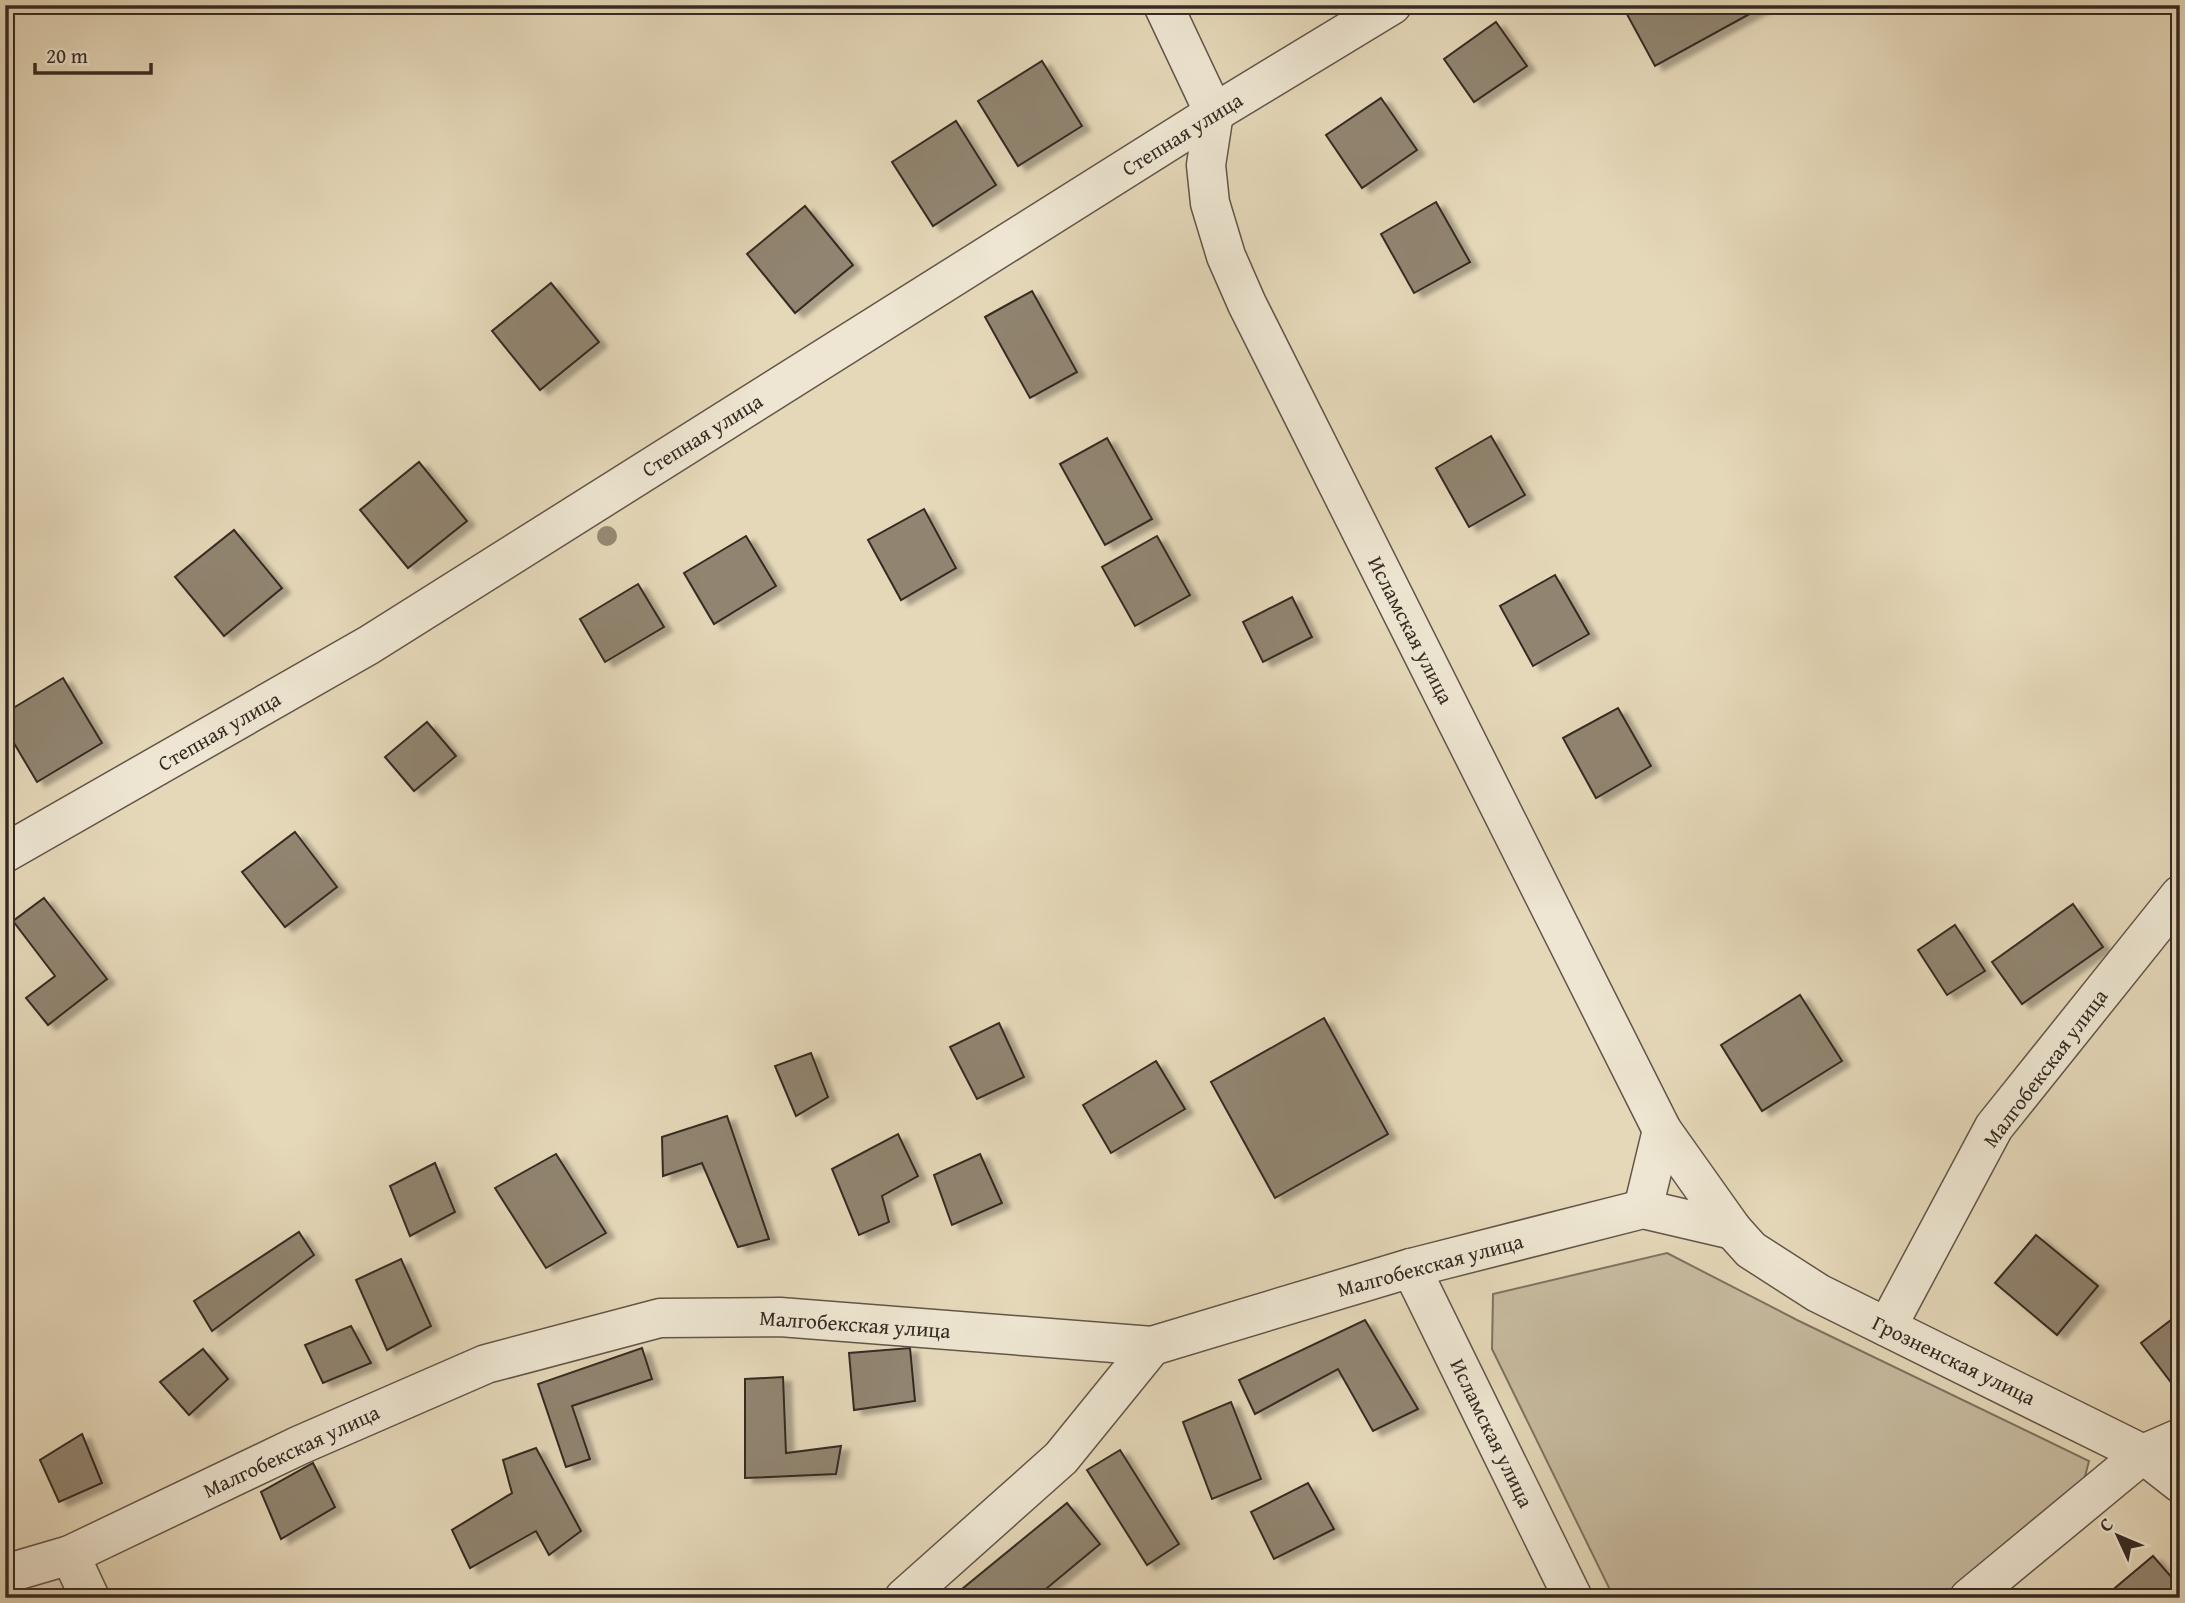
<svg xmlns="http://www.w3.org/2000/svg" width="2185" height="1603" font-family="'Gentium Book Plus',serif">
  <defs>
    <filter id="shadow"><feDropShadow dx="8" dy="4.5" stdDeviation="2" flood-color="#0004"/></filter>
  </defs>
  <rect width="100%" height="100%" fill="#e5d8b9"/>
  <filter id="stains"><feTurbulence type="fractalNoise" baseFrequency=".00286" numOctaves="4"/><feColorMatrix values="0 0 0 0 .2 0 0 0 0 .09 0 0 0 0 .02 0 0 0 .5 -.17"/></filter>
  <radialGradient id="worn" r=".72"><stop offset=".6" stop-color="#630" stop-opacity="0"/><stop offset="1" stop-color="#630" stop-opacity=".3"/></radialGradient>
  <!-- green -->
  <path fill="#c7bba0" stroke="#7e7362" stroke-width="2" d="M1667,1253l130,67 292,141 -8,31 -134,106h-333l-122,-249 1,-55z"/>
  <!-- building -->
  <g fill="#918571" stroke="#362b23" stroke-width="2" filter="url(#shadow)">
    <path d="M1622,5h68l2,3 5,-3h69l-111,61z"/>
    <path d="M1496,22l31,44 -53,36 -30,-43z"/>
    <path d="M1042,61l40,65 -64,40 -40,-65z"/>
    <path d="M1381,98l36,52 -55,38 -36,-53z"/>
    <path d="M956,121l40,64 -63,41 -41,-64z"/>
    <path d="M1436,202l34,60 -56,31 -33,-59z"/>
    <path d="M805,206l48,59 -58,48 -48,-59z"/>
    <path d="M551,283l48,59 -59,48 -48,-59z"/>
    <path d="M1032,291l45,81 -47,26 -45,-81z"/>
    <path d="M1491,436l34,59 -56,32 -33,-59z"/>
    <path d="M1107,438l45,81 -47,26 -45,-81z"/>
    <path d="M419,462l48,59 -59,47 -48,-58z"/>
    <path d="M924,509l32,59 -55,32 -33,-60z"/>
    <path d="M234,530l48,58 -58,48 -49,-59z"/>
    <path d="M746,536l30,50 -62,38 -30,-51z"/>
    <path d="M1157,536l33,59 -55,31 -33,-59z"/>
    <path d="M1555,575l34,59 -56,32 -33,-60z"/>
    <path d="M638,584l26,43 -59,35 -25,-43z"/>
    <path d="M1292,597l20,40 -49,25 -20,-40z"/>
    <path d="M63,678l39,65 -65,39 -32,-54v-15z"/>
    <path d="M1618,708l33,58 -55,32 -33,-60z"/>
    <path d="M427,722l29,34 -42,35 -29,-34z"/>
    <path d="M295,832l42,55 -52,40 -43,-55z"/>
    <path d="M44,898l63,81 -59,46 -22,-27 29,-22 -42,-55z"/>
    <path d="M2073,904l30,43 -81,57 -30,-42z"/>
    <path d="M1955,925l30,46 -38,24 -29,-45z"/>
    <path d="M1800,995l42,66 -80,50 -41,-66z"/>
    <path d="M1324,1018l64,116 -113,64 -64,-116z"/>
    <path d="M999,1023l25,54 -47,22 -27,-52z"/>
    <path d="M811,1053l17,44 -32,19 -21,-50z"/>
    <path d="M1156,1061l29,48 -74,44 -28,-48z"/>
    <path d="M727,1116l42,123 -31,8 -36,-84 -39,13 -1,-39z"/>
    <path d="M898,1134l20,42 -36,20 7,26 -30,13 -27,-66z"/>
    <path d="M556,1154l50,79 -60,35 -51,-80z"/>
    <path d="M980,1154l22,49 -50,22 -18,-50z"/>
    <path d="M435,1163l20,49 -45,24 -20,-50z"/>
    <path d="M299,1232l15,23 -102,76 -18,-30z"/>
    <path d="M2036,1235l62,51 -41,49 -62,-52z"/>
    <path d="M401,1259l30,67 -44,24 -31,-70z"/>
    <path d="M2180,1313v66l-7,6 -32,-42z"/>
    <path d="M1365,1320l53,89 -45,22 -35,-62 -83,45 -16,-34z"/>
    <path d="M351,1326l20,37 -48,20 -18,-38z"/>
    <path d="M642,1348l10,31 -80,27 18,53 -24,8 -28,-83z"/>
    <path d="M910,1348l5,53 -61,9 -5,-57z"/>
    <path d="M203,1349l25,30 -39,36 -29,-33z"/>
    <path d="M783,1377l3,76 55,-7 -5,28 -91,4v-99z"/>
    <path d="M1231,1402l30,77 -49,20 -29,-77z"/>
    <path d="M82,1434l20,49 -43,19 -19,-42z"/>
    <path d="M536,1448l45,83 -32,24 -13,-24 -66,37 -18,-38 60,-37 -9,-33z"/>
    <path d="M1120,1450l59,94 -32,21 -60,-95z"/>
    <path d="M313,1463l22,44 -54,32 -20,-47z"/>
    <path d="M1308,1483l26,46 -60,30 -23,-47z"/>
    <path d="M1067,1503l33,41 -65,54h-84z"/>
    <path d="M2153,1556l27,31v11h-77z"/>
  </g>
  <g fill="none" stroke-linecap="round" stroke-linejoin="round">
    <defs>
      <g id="minor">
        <path d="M1163,5l51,108 -8,52 4,38 16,53 21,48 415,826 71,100 18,20 67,43 325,161 37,29"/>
        <path d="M5,853l364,-208 845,-532 178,-108"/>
        <path d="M1643,1209l19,-79"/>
        <path d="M1411,1268l162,330"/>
        <path d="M1887,1327l107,-200 186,-232"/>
        <path d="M70,1555l20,43"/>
        <path d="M5,1574l65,-19 230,-110 186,-81 174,-46 120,-1 372,29 259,-78 232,-59 90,21"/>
        <path d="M904,1598l157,-140 91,-112"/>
        <path d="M1969,1598l174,-144 37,-16"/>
      </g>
    </defs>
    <!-- minor casing -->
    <use href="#minor" stroke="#625648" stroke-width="41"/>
    <!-- minor -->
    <use href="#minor" stroke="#eee6d2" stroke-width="38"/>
  </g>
  <!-- trees -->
  <circle fill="#958974" cx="607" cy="536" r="10"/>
  <g text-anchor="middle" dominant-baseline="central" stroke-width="6" stroke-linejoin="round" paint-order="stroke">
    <!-- street labels -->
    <g font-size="21" fill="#362b23" stroke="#eee6d2">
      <text transform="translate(1182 134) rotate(-32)">Степная улица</text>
      <text transform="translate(702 435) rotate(-32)">Степная улица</text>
      <text transform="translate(1411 630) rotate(63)">Исламская улица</text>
      <text transform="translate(219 731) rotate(-30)">Степная улица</text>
      <text transform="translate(2045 1068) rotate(-53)">Малгобекская улица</text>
      <text transform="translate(1430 1265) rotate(-15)">Малгобекская улица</text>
      <text transform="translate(855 1324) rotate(4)">Малгобекская улица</text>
      <text transform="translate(1954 1360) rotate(26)">Грозненская улица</text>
      <text transform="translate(1492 1433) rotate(64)">Исламская улица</text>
      <text transform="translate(291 1451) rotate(-25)">Малгобекская улица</text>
    </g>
  </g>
  <!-- margin -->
  <rect width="2185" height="1603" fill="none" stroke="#e5d8b9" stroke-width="28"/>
  <rect x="7" y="7" width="2171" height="1589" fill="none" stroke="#362b23" stroke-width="3.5"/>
  <rect x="14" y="14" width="2157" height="1575" fill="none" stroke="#362b23" stroke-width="2"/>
  <!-- north arrow -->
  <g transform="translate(2118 1536) rotate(314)" stroke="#eee6d2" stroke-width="5" paint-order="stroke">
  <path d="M0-5L12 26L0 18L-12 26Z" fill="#362b23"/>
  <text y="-10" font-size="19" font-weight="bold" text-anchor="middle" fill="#362b23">С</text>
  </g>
  <!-- scale -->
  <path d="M35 63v10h116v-10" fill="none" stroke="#362b23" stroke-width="3.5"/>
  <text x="46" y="63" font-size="21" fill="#362b23" stroke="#eee6d2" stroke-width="5" paint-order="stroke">20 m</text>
  <rect width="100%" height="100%" filter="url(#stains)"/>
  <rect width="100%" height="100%" fill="url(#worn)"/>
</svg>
